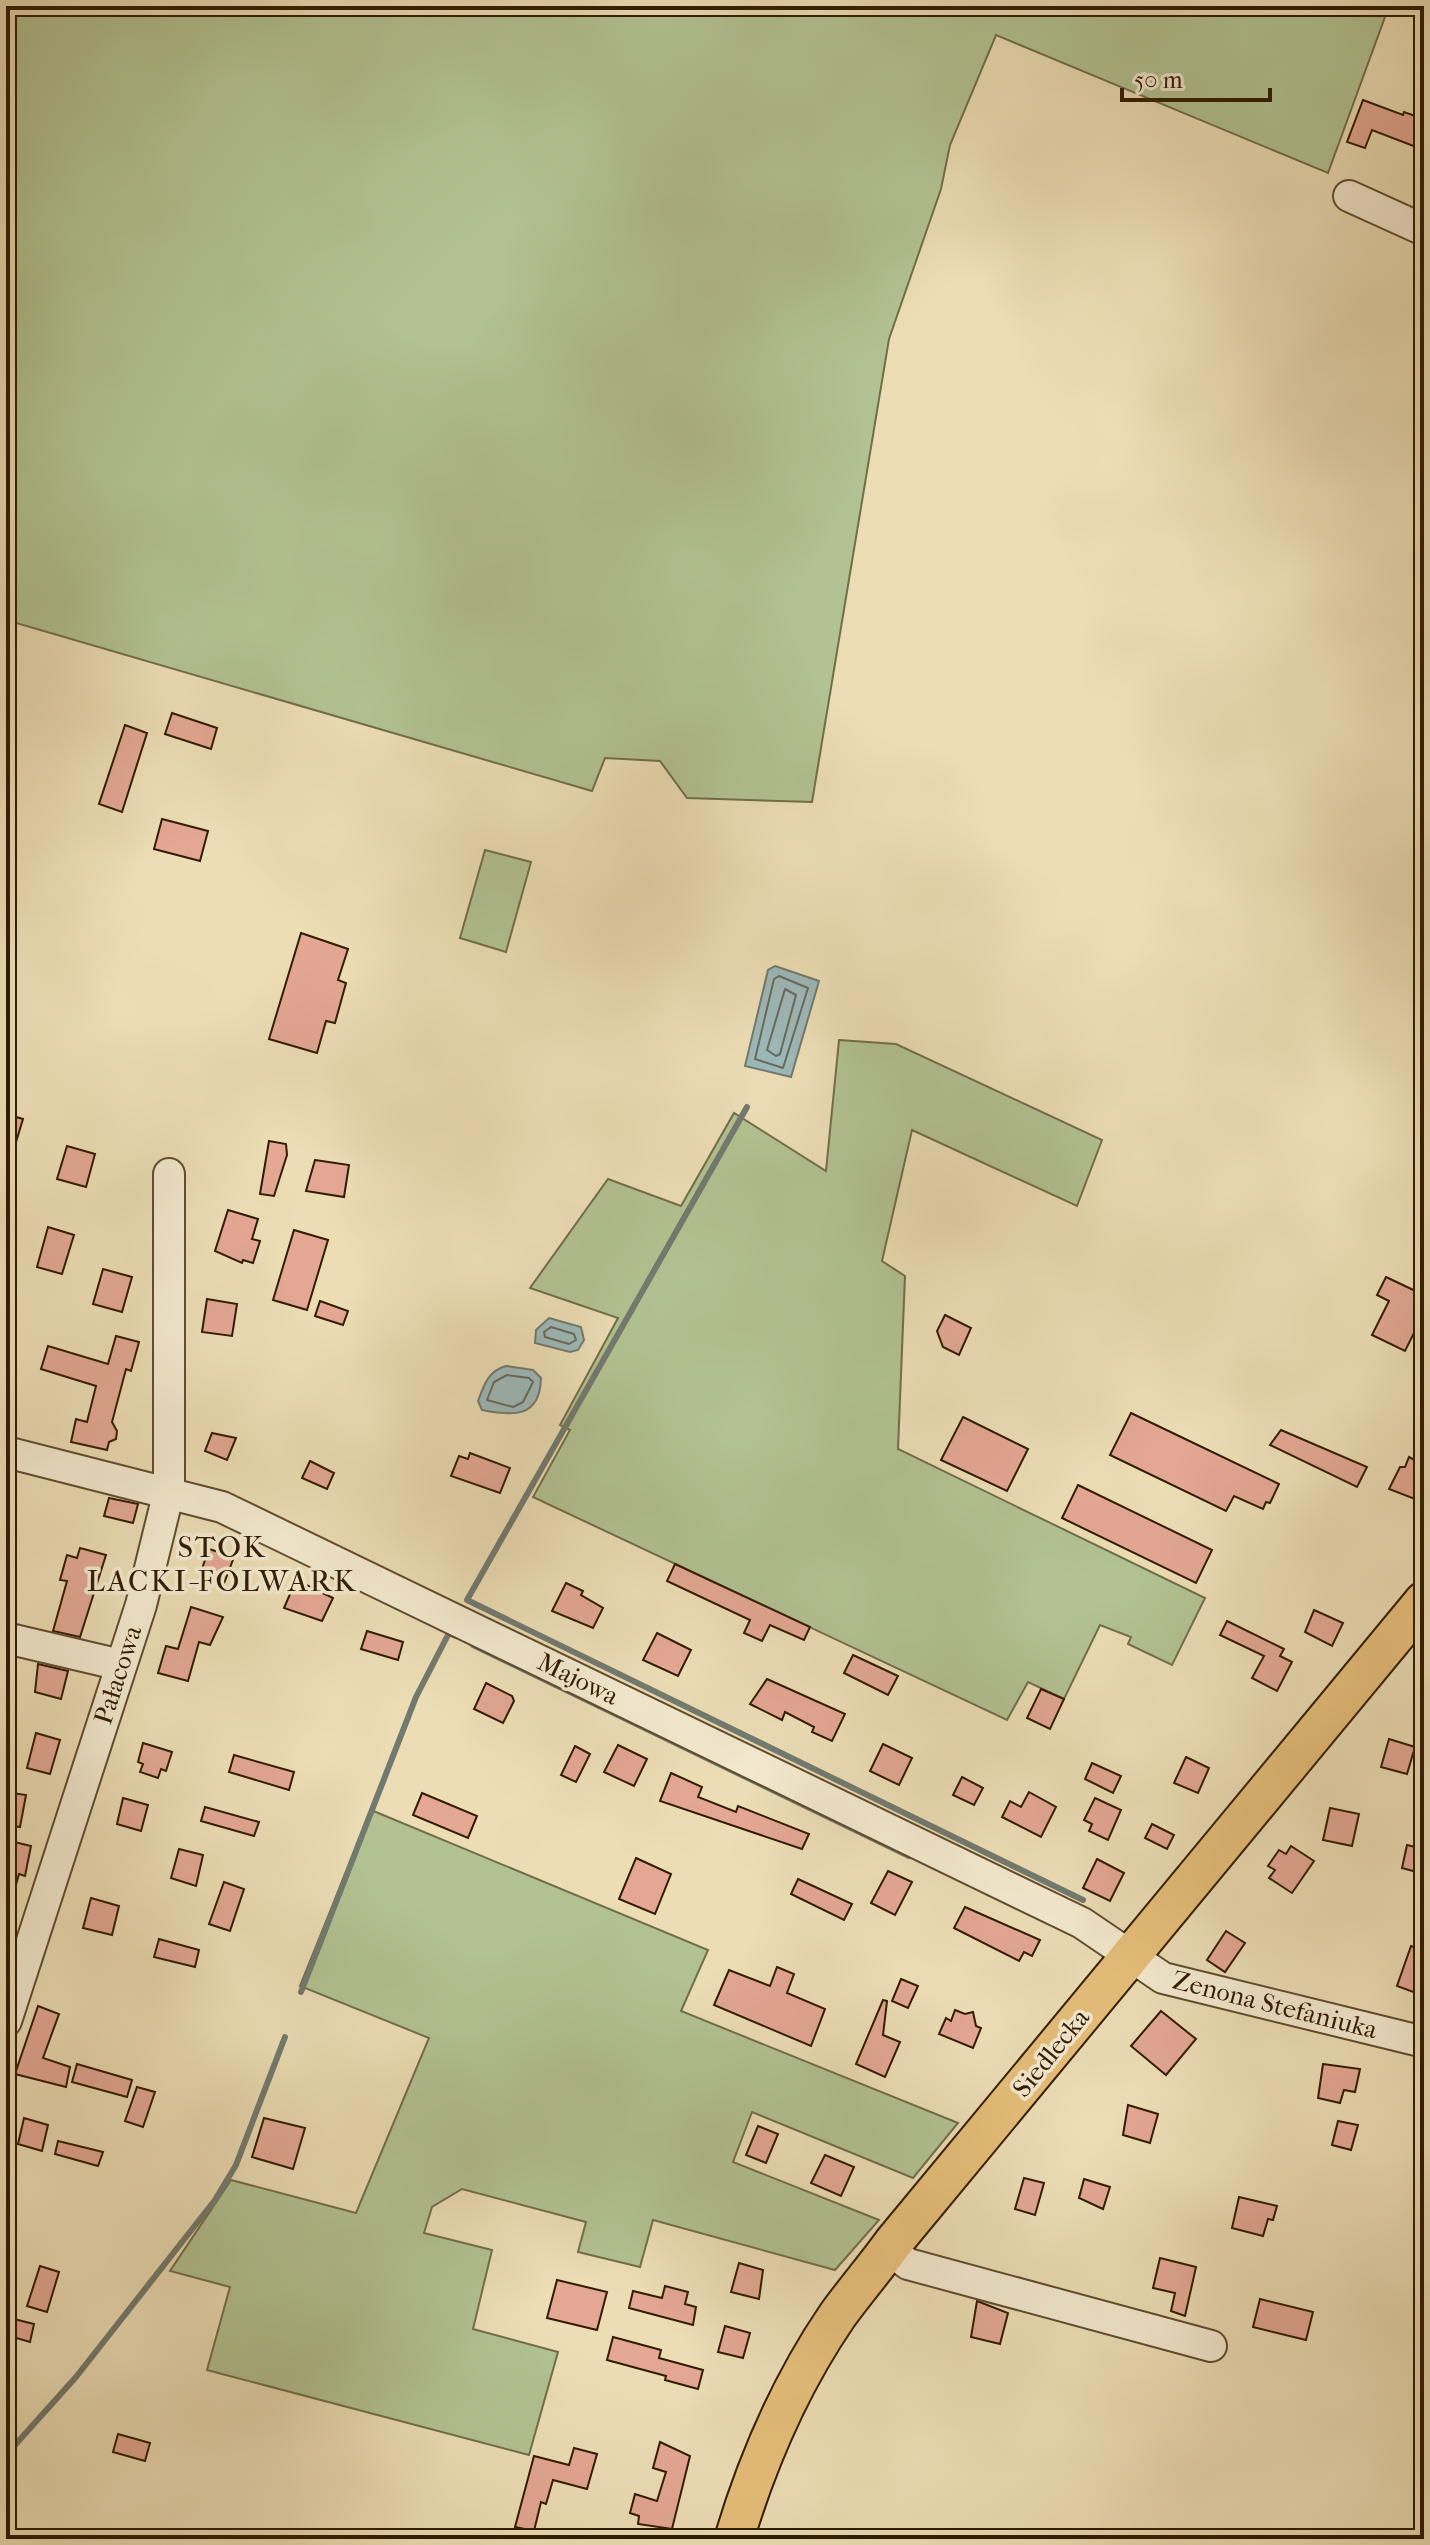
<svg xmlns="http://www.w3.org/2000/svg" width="1430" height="2545" font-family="'IM FELL French Canon',serif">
  <rect width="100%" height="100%" fill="#ecddb5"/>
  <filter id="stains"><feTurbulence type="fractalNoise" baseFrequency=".0025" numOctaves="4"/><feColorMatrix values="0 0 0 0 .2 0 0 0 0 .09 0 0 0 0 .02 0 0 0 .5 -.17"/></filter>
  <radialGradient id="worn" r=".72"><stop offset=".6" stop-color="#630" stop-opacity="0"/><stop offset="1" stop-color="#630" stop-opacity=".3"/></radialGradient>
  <!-- green -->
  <g fill="#b2c292" stroke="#726e4a" stroke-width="2">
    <path d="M6,6h1383l-61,167 -332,-138 -46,110 -9,44 -52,150 -77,463 -125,-4 -27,-37 -55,-3 -13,33 -586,-171z"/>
    <path d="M485,850l46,12 -25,90 -46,-14z"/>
    <path d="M839,1040l57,4 206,96 -25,66 -165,-76 -30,131 23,15 -7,173 307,149 -33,67 -44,-21 3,-7 -31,-12 -36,74 -36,-17 -21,38 -474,-223 37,-67 -10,-5 58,-107 -88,-30 78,-109 73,27 53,-93 92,58z"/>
    <path d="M371,1810l337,140 -27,61 277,112 -45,55 -161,-66 -19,50 146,58 -44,50 -182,-50 -13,47 -62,-15 8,-30 -124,-33 -30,18 -8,26 68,17 -19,79 85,23 -29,103 -322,-85 23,-83 -60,-16 61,-91 125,33 73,-175 -129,-52z"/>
  </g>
  <!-- water -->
  <g fill="#9db9b9" stroke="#727a6f" stroke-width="2">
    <path d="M775,966l44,15 -28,96 -46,-11 23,-96z"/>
    <path d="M549,1318l32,9 3,13 -6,10 -8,2 -35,-9 1,-13z"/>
    <path d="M506,1366l27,4 8,8c-1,41 -29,38 -59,32l-4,-9c6,-16 10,-30 28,-35z"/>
  </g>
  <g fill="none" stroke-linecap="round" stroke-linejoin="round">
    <!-- shore -->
    <g stroke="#676a5d" stroke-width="2">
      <path d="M779,976l29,12 -25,80 -28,-9 19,-80z"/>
      <path d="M785,989l11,6 -16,59 -4,2 -9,-6z"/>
      <path d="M551,1327l23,7 2,6 -7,4 -24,-7 -1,-5z"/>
      <path d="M507,1375l22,3 4,4 -10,20 -10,5 -26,-7 7,-18z"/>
    </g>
    <!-- stream -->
    <g stroke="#727a6f" stroke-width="6">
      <path d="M747,1107l-280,493 616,300"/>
      <path d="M473,1645l436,211"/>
      <path d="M301,1992l115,-295 33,-64 7,3"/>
      <path d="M6,2455l70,-78 139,-177 21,-35 49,-128"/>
    </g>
  </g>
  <!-- building -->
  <g fill="#e3a793" stroke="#311b01" stroke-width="2">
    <path d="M1363,100l40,15 1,-3 20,7v31l-52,-20 -7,18 -18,-6z"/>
    <path d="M172,713l45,15 -6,21 -46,-15z"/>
    <path d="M125,725l22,8 -25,79 -23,-8z"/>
    <path d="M162,819l46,12 -8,30 -46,-12z"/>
    <path d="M301,933l47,16 -10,31 8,3 -11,40 -9,-2 -9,32 -48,-14z"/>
    <path d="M6,1114l17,5 -13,43h-4z"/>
    <path d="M269,1141l17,3 1,11 -13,41 -14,-2z"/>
    <path d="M67,1146l28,8 -9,33 -29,-8z"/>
    <path d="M315,1160l34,5 -5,32 -38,-6z"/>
    <path d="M228,1210l30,9 -6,20 8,2 -7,22 -10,-3 -1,3 -27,-12z"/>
    <path d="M48,1227l26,8 -12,39 -25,-7z"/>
    <path d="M294,1230l34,10 -21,70 -34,-10z"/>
    <path d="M103,1269l29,8 -10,35 -29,-8z"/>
    <path d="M1386,1277l38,18v18l-19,38 -33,-16 17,-34 -12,-6z"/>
    <path d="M207,1299l30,5 -5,32 -30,-4z"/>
    <path d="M320,1301l28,10 -5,14 -28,-9z"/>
    <path d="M945,1315l26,13 -12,27 -16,-8 -6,-16z"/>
    <path d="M116,1336l23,6 -8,29 -5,-2 -14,53 5,9 -1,8 -7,3 -2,8 -36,-8 5,-23 11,3 9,-36 -55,-17 7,-23 60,18z"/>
    <path d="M1131,1413l148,71 -9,19 -4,-1 -3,7 -29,-13 -8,15 -116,-56z"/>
    <path d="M963,1417l65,32 -21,42 -66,-31z"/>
    <path d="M1281,1430l86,37 -10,20 -87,-42z"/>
    <path d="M212,1433l24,5 -9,22 -22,-9z"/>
    <path d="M470,1453l40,15 -10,25 -49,-17 8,-20 9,3z"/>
    <path d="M1409,1457l15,8v27l-4,9 -31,-12 11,-22h5z"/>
    <path d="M310,1461l24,12 -7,16 -25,-11z"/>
    <path d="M1078,1485l134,65 -16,33 -134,-65z"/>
    <path d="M109,1498l29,6 -5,19 -29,-7z"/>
    <path d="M80,1548l26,7 -26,82 -27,-6 14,-50 -7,-1 7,-25 10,3z"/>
    <path d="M209,1549l25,8 -11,29 -24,-9z"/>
    <path d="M675,1564l135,63 -6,13 -34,-15 -8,16 -18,-8 6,-13 -83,-39z"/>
    <path d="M296,1580l37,18 -11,23 -38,-13z"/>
    <path d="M566,1583l17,8 -2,4 22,13 -10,20 -41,-17z"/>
    <path d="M191,1607l32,10 -13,28 -11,-3 -11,39 -30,-8 8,-27 12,3z"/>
    <path d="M1314,1610l29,13 -11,23 -27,-14z"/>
    <path d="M1227,1621l57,28 -4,7 12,6 -15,29 -25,-13 12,-22 -44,-21z"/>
    <path d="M367,1631l36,11 -5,18 -37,-11z"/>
    <path d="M657,1633l34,17 -13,26 -35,-16z"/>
    <path d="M853,1655l45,21 -10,19 -44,-22z"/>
    <path d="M38,1664l30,7 -7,28 -26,-7z"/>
    <path d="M767,1679l78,35 -13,27 -20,-9 2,-5 -29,-15 -3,8 -32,-16z"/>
    <path d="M486,1683l26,13 2,5 -11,22 -29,-14z"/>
    <path d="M1041,1689l23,10 -14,30 -23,-11z"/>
    <path d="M36,1733l24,7 -10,34 -23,-6z"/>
    <path d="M1389,1739l26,8 -8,27 -26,-7z"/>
    <path d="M143,1743l29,9 -6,19 -5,-2 -3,9 -18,-6 3,-8 -5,-2z"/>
    <path d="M883,1744l29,14 -13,27 -29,-14z"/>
    <path d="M618,1745l29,14 -13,27 -30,-14z"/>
    <path d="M575,1746l15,8 -14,28 -15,-7z"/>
    <path d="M234,1755l60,17 -5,18 -60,-18z"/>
    <path d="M1186,1757l23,11 -11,25 -24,-10z"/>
    <path d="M1092,1763l29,13 -8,17 -28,-14z"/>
    <path d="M671,1773l31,14 -4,10 38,15 2,-6 71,28 -7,15 -142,-48z"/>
    <path d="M962,1777l21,11 -9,17 -21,-10z"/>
    <path d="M6,1792l20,3 -6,32 -14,-2z"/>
    <path d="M1029,1792l27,15 -15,30 -39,-20 8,-16 11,6z"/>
    <path d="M422,1793l55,23 -9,22 -55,-23z"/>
    <path d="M123,1798l25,7 -7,26 -24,-7z"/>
    <path d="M1095,1798l26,12 -13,30 -19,-9 3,-7 -8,-4z"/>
    <path d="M205,1807l54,15 -5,14 -53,-15z"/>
    <path d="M1330,1808l29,6 -7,32 -29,-6z"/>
    <path d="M1152,1824l22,11 -7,14 -22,-11z"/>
    <path d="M6,1840l25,6 -6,30 -6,-2 -8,29 -5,-1z"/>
    <path d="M1407,1845l17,4v25l-22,-6z"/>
    <path d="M1291,1846l23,15 -22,32 -23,-15 6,-8 -7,-4 11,-16 7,4z"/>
    <path d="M179,1849l24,6 -7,31 -25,-8z"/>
    <path d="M636,1858l35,16 -16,40 -36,-15z"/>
    <path d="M1097,1859l27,14 -14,28 -27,-13z"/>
    <path d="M888,1871l24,11 -17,33 -24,-12z"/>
    <path d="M798,1879l54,25 -8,16 -53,-26z"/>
    <path d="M224,1882l20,7 -14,42 -21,-7z"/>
    <path d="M91,1898l28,8 -7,29 -29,-7z"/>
    <path d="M965,1907l75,33 -8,16 -8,-4 -5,9 -65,-33z"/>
    <path d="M1226,1931l19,12 -20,29 -18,-12z"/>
    <path d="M159,1939l40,11 -4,17 -41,-10z"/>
    <path d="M1411,1946l13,5v19l-8,23 -19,-7z"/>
    <path d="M777,1967l17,7 -7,19 38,16 -14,37 -97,-41 15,-35 41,16z"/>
    <path d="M901,1979l17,7 -10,22 -16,-7z"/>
    <path d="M883,2000l4,1 -4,34 17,7 -15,35 -29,-13z"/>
    <path d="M38,2006l21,8 -16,44 27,9 -4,20 -51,-13z"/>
    <path d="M955,2010l10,4 8,-2 3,14 5,2 -8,20 -34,-14 7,-16 5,3z"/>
    <path d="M1161,2011l35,28 -30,36 -35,-29z"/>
    <path d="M77,2064l55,16 -5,17 -55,-15z"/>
    <path d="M1323,2064l37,5 -5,23 -11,-2 -4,13 -22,-5z"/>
    <path d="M137,2087l18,5 -12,35 -18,-6z"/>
    <path d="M1128,2105l30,9 -8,29 -27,-8z"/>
    <path d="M24,2118l24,7 -6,26 -24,-7z"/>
    <path d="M264,2118l41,10 -12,41 -41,-12z"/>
    <path d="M1338,2121l20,4 -7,25 -19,-5z"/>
    <path d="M758,2126l20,8 -12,29 -20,-8z"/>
    <path d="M58,2141l45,11 -5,14 -43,-12z"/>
    <path d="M825,2155l29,12 -13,29 -30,-13z"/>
    <path d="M1024,2178l20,5 -9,32 -20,-6z"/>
    <path d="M1084,2179l26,8 -7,22 -24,-11z"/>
    <path d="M1239,2197l38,9 -4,14 -5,-1 -5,17 -31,-8z"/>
    <path d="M1160,2258l36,9 -11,49 -14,-5 4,-18 -22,-5z"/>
    <path d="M739,2263l24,7 -4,29 -28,-7z"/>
    <path d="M40,2266l19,6 -12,40 -20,-6z"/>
    <path d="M557,2280l50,12 -10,38 -50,-12z"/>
    <path d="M665,2286l23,6 -3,12 11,3 -3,18 -64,-17 4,-17 29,7z"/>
    <path d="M1260,2299l53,13 -7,28 -53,-13z"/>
    <path d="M977,2301l31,12 -8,31 -29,-7z"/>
    <path d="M6,2317l28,7 -4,18 -24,-7z"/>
    <path d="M725,2326l25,7 -7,25 -25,-6z"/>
    <path d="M613,2337l48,13 -2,8 44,12 -5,19 -33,-9 1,-4 -59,-16z"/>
    <path d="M118,2434l32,9 -5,18 -32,-9z"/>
    <path d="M660,2442l30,14 -18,73 -34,-5 1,-8 -9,-3 5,-19 22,7 9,-29 -13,-4z"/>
    <path d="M574,2448l23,6 -10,35 -34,-9 -7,24 -5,-2 -7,29 -19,-4 19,-71 35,9z"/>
  </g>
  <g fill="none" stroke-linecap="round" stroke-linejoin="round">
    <defs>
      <g id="minor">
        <path d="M1349,196l75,34"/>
        <path d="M6,1452l216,55 860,416 81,55 261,64"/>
        <path d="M6,1638l115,27"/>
        <path d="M6,2021l135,-416 28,-114v-317"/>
        <path d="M889,2249l19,15 303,82"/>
      </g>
      <path id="major" d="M734,2539c24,-80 56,-154 103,-223 18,-25 38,-48 56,-73l531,-642"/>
    </defs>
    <!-- minor casing -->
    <use href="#minor" stroke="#604c2e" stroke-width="34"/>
    <!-- major casing -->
    <use href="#major" stroke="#311b01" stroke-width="42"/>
    <!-- minor -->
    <use href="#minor" stroke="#f3e9cf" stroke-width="30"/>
    <!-- major -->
    <use href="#major" stroke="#e6be7a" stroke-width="38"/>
  </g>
  <g text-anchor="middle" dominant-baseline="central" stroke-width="7" stroke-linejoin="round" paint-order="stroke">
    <!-- street labels -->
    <g font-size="26" fill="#311b01" stroke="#f3e9cf">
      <text transform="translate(118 1675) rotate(-72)">Pałacowa</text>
      <text transform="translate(578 1679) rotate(26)">Majowa</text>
      <text transform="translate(1275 2005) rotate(14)">Zenona Stefaniuka</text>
      <text transform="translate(1051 2053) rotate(-51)">Siedlecka</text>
    </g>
    <!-- quarter labels -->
    <g font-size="30" letter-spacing="2" fill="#311b01" stroke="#f3e9cf">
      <text x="222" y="1547">STOK<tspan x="222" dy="34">LACKI-FOLWARK</tspan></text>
    </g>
  </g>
  <!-- margin -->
  <rect width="1430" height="2545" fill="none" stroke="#ecddb5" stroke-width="32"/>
  <rect x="8" y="8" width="1414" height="2529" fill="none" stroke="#311b01" stroke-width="4"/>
  <rect x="16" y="16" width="1398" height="2513" fill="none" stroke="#311b01" stroke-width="2"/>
  <!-- scale -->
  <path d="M1122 88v12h148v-12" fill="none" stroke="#311b01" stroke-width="4"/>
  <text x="1134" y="88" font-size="24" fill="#311b01" stroke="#f3e9cf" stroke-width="6" paint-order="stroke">50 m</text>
  <rect width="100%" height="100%" filter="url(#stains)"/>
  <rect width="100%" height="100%" fill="url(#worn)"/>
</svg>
